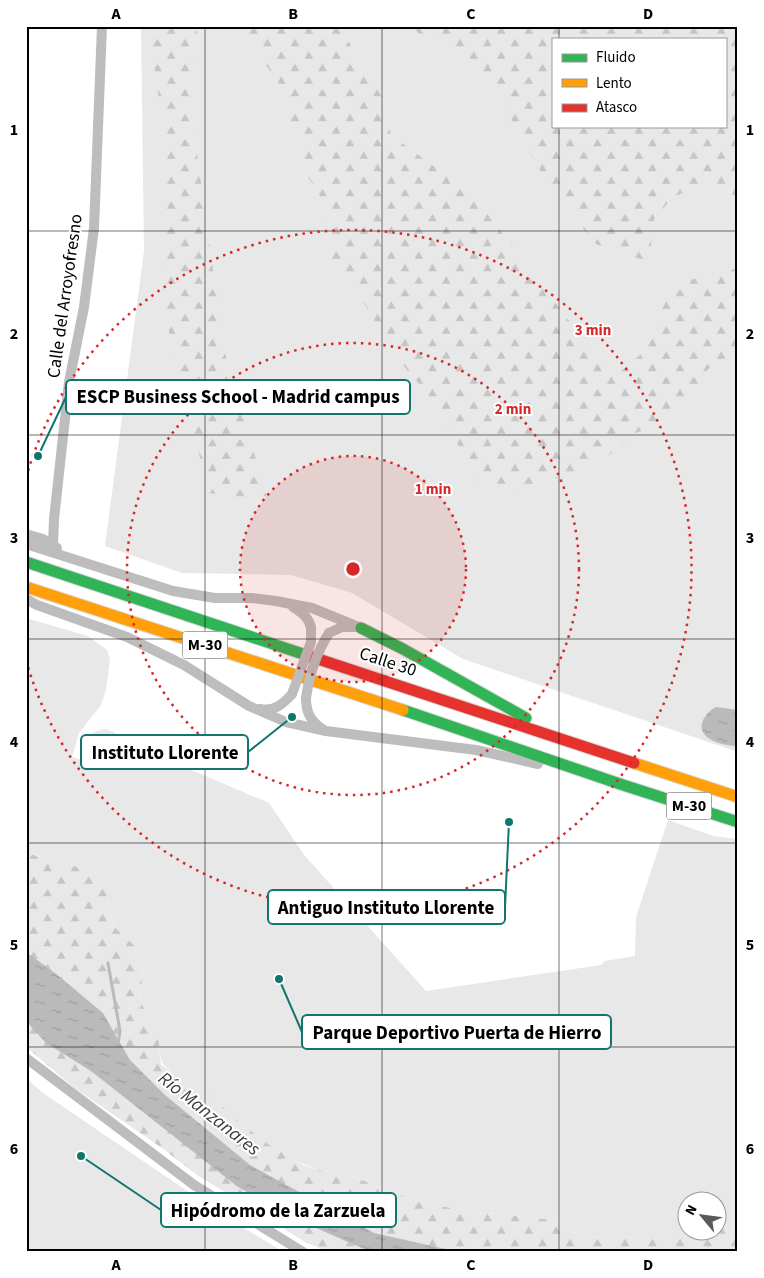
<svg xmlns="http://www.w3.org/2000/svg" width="764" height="1278" font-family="'Source Sans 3',sans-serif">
  <defs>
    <pattern id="forest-firs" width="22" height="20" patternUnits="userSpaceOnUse" patternTransform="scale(1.25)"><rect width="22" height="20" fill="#e8e8e8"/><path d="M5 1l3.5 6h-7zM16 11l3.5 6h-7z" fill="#c5c5c5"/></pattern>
    <pattern id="water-ripples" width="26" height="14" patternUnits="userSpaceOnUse" patternTransform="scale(1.25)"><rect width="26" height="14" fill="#bababa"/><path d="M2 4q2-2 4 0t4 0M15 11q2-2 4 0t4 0" fill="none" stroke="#9e9e9e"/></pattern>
  </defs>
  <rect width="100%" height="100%" fill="#fff"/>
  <!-- green -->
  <g fill="#e8e8e8" fill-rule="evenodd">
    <path d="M141,26h597v726l-275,-93 -111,-66 -61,-18 -109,-2 -77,-27 39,-295zM553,39h172v87h-172z"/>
    <path d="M26,618l62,18 19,14 3,10 -4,30 -5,15 -22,28 -7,24 10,3 10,-27 8,-3 7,-1 87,42 75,32 36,53 121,135 175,-26 4,-4 30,-5 1,-39 32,-97 45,16 25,3v384l-21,6 -1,-29h-30v30l24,1 -20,5 -18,2 -28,1 -25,-3 -22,2 -24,-6 -20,-12 -86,-9 -47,-9 -72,-27 -31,-5 -23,-10 -31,-19 -96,-73 -4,-4 -3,-9 -2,-19 -18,-34 3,-35 -9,-22 -21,-19 -5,-28v-19l-13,-7 -69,-19z"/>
    <path d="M26,1078l17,15 184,125 57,34h-258z"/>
  </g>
  <!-- forest -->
  <g fill="url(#forest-firs)" fill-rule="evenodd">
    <path d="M148,26h49l-3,54h-7l37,270 44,151 -59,-8 -39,-155 -9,-59 5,-133z"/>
    <path d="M242,26h97l43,71 9,38 82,60 140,183 29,-25 31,-69 65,-16v93l-30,8 -26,41 -27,16 -28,10 -6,9 -13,11 -44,20 -62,16 -24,-9 -21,-40 -13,-21 -18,-22 -7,-16 -17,-20 -19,-28 -26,-45 -11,-5 -11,-15 -7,-23 -2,-30 -6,-22 -14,-22 -3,-31 -13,-20 -3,-28 -45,-64z"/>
    <path d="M412,26h326v170l-38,-10 -27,11 -19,22 -5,43 -53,-18 -40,-48 -37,-60 -28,-59 -31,-27 -42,-17zM553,39h172v87h-172z"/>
    <path d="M26,853l69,19 13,7v19l5,28 21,19 9,22 -3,34 18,35 3,29 36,22 20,15 21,19 30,23 35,21 14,5 31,5 72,27 47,9 86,9 20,12 24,6 22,-2 25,3 46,-3 26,-6 1,-1 21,-6v29h-410l-23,-10 -108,-67 -35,-27 -86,-59 -50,-42z"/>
  </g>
  <!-- water -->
  <g fill="url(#water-ripples)">
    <path d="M716,707l22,3v37c-9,-2 -21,-3 -28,-8 -16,-9 -6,-26 6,-32z"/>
    <path d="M26,952l29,21 48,40 27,47 35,35 85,70 124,68 85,19h-88l-64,-28 -69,-37 -147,-116 -45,-28 -20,-22z"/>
  </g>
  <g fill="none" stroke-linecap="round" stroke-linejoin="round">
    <!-- stream -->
    <path stroke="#bababa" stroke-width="3" d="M108,963l12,68 -2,13"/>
    <defs>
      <g id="fast">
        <path d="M26,562l283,94"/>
        <path d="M361,628l42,21 123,69"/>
        <path d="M403,710l217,74 118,38"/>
      </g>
      <g id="slow">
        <path d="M26,587l377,123"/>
        <path d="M634,763l104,34"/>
      </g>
      <path id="jam" d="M309,656l325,107"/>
    </defs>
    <!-- fast casing -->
    <use href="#fast" stroke="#dbdbdb" stroke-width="13"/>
    <!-- slow casing -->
    <use href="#slow" stroke="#dbdbdb" stroke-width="13"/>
    <!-- jam casing -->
    <use href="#jam" stroke="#dbdbdb" stroke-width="13"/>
    <!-- street -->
    <g stroke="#bdbdbd" stroke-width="10">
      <path d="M26,534l17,5 14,9"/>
      <path d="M26,544l147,47 42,7h37l24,3 36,7 49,20"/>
      <path d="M53,545l1,-26 15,-137 15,-75 10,-79 8,-202"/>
      <path d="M26,599l11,6 90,32 57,28 65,41 37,16 40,9 150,19 62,14"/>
      <path d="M293,607c9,6 16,10 18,21"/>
      <path d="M329,633l13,-6h13"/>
      <path d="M306,698c0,15 5,24 18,32"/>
      <path d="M260,709c14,3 23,-5 32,-15"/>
      <path d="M26,1058l168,127 109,67"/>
    </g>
    <!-- fast -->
    <use href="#fast" stroke="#30b455" stroke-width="11"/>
    <!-- slow -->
    <use href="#slow" stroke="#ff9f0a" stroke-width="11"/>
    <!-- jam -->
    <use href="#jam" stroke="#e5322d" stroke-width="11"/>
    <!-- street-bridge -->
    <g stroke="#bdbdbd" stroke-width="10">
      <path d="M292,694l19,-52v-14"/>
      <path d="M306,698c3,-22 11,-46 23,-65"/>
    </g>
  </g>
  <!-- grid -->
  <path fill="none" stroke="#000" stroke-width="1" stroke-opacity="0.55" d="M205,26v1226M382,26v1226M559,26v13M559,126v1126M26,231h712M26,435h712M26,639h712M26,843h712M26,1047h712"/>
  <!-- distance rings -->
  <circle cx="353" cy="569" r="113" fill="#d62828" fill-opacity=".12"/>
  <g fill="none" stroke="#d62828" stroke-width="2.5" stroke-dasharray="2.5 5">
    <circle cx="353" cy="569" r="113"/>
    <circle cx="353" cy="569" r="226"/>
    <path d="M26 478A339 339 0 1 1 26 660"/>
  </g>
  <g text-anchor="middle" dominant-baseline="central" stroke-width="4" stroke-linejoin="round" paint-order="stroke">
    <!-- shield labels -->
    <g fill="#fff" stroke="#4c4c4c" stroke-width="1">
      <rect x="182.5" y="631.5" width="45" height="27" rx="4"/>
      <rect x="666.5" y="792.5" width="45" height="27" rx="4"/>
    </g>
    <g font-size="16" font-weight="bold" fill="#000">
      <text x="205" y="645">M-30</text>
      <text x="689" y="806">M-30</text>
    </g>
    <!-- street labels -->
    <g font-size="18" fill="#000" stroke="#fff">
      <text transform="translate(65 296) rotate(-82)">Calle del Arroyofresno</text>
      <text transform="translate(388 662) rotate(18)">Calle 30</text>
    </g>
    <!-- water labels -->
    <g font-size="19" font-style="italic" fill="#3d3d3d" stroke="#fff">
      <text transform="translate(209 1114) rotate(38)">Río Manzanares</text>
    </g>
  </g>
  <circle cx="353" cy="569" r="8" fill="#d62828" stroke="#fff" stroke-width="2.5"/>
  <g font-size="15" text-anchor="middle" font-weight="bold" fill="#d62828" stroke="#fff" stroke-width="4" stroke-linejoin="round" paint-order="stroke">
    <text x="593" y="335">3 min</text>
    <text x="513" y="414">2 min</text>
    <text x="433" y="494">1 min</text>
  </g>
  <!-- callouts -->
  <path fill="none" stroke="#0f766e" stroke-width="2" d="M38 456L66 397M292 717L248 752M509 822L505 907M279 979L302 1032M81 1156L161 1210"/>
  <g fill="#0f766e" stroke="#fff" stroke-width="2">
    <circle cx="38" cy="456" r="5"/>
    <circle cx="292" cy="717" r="5"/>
    <circle cx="509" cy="822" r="5"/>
    <circle cx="279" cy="979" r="5"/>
    <circle cx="81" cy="1156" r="5"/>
  </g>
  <g fill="#fff" stroke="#0f766e" stroke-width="2">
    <rect x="66" y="380" width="344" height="34" rx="5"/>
    <rect x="81" y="735" width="167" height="34" rx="5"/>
    <rect x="268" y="890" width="237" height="34" rx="5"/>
    <rect x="302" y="1015" width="309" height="34" rx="5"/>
    <rect x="161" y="1193" width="235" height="34" rx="5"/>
  </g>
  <g font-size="19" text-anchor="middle" font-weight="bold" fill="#000">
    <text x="238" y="403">ESCP Business School - Madrid campus</text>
    <text x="165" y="759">Instituto Llorente</text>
    <text x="386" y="914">Antiguo Instituto Llorente</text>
    <text x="457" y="1039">Parque Deportivo Puerta de Hierro</text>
    <text x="278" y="1217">Hipódromo de la Zarzuela</text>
  </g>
  <!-- border -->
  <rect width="764" height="1278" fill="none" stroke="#ffffff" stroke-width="55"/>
  <!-- legend -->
  <rect x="552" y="38" width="175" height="90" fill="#ffffff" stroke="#999999"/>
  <rect x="562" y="54" width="25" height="8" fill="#30b455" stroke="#999999"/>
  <text x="596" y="62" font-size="15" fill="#000000">Fluido</text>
  <rect x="562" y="79" width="25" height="8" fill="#ff9f0a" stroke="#999999"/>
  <text x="596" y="88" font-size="15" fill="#000000">Lento</text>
  <rect x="562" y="104" width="25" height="8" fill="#e5322d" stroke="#999999"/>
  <text x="596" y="112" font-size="15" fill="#000000">Atasco</text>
  <!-- north arrow -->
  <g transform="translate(702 1216) rotate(299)"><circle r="24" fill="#ffffff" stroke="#999999"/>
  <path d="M0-4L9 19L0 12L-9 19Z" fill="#595959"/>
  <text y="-8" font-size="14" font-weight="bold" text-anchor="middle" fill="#000000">N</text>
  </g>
  <rect x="28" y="28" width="708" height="1222" fill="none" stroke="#000" stroke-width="2"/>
  <g font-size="16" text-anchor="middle" font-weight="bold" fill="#000">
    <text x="116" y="19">A</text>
    <text x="293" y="19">B</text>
    <text x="471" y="19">C</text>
    <text x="648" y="19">D</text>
    <text x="14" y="135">1</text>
    <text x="750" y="135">1</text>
    <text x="14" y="339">2</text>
    <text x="750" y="339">2</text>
    <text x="14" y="543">3</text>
    <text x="750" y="543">3</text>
    <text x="14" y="747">4</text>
    <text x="750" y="747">4</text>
    <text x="14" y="950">5</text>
    <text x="750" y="950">5</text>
    <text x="14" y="1154">6</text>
    <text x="750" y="1154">6</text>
    <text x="116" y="1270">A</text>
    <text x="293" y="1270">B</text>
    <text x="471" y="1270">C</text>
    <text x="648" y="1270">D</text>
  </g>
</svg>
